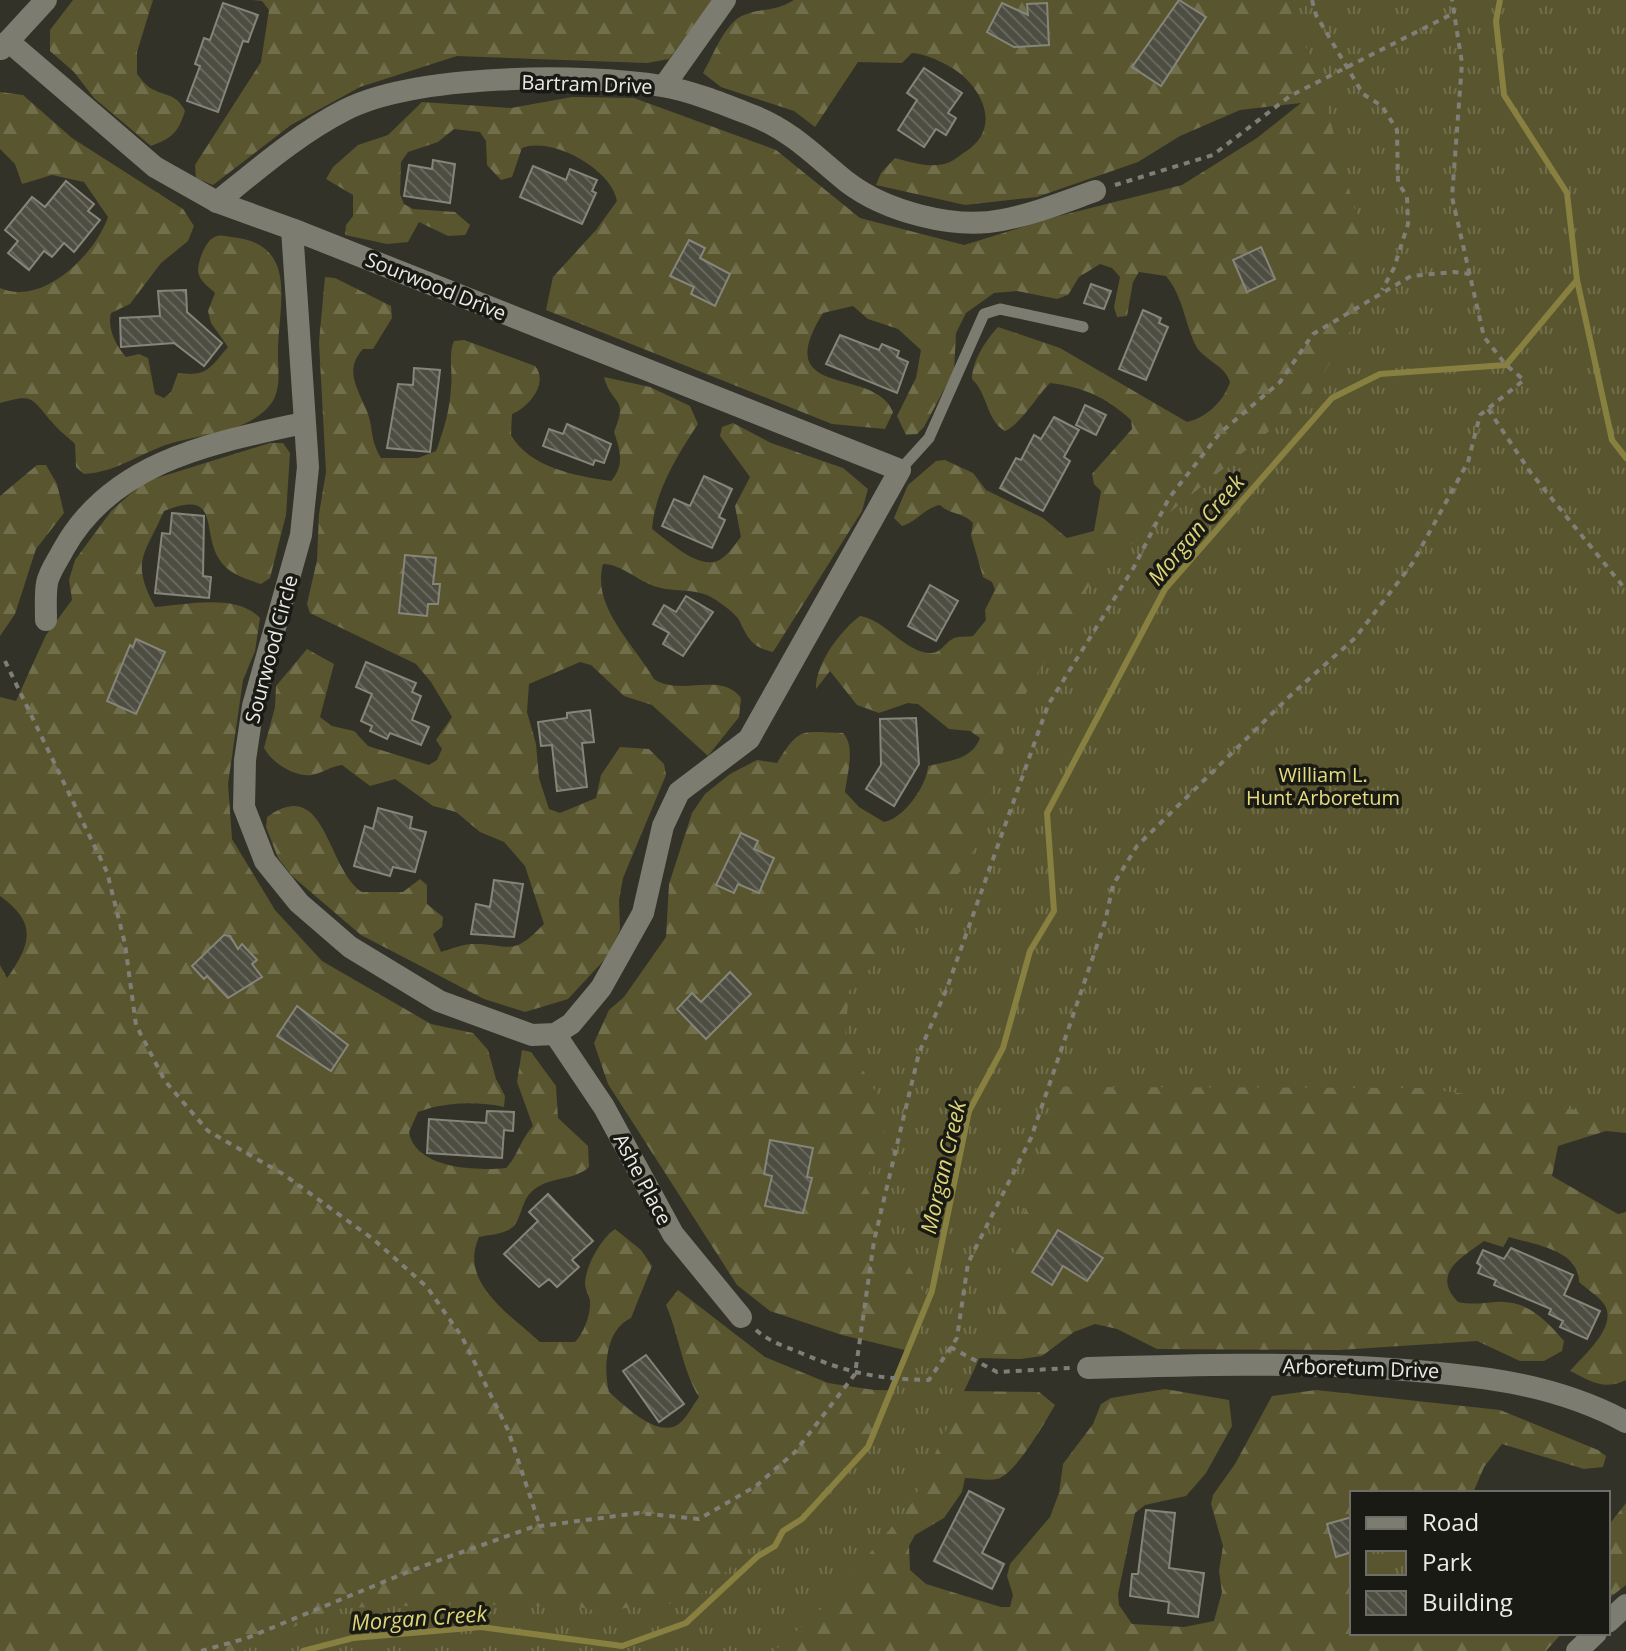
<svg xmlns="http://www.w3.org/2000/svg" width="1626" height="1651" font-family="'Open Sans',sans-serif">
  <defs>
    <pattern id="forest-firs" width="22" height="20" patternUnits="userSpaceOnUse" patternTransform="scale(2)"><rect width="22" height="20" fill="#59552e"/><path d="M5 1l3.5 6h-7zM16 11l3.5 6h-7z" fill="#716e4c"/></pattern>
    <pattern id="park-tufts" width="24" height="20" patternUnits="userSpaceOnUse" patternTransform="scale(2)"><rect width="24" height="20" fill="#59552e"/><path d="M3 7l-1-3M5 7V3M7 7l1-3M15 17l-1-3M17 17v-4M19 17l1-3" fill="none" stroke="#716e4c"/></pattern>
    <pattern id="building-back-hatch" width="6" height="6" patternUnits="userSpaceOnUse" patternTransform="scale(2)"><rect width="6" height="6" fill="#4e4d42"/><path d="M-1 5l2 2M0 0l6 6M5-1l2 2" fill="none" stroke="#68675d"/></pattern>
  </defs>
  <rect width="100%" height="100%" fill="#333228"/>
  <!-- forest -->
  <g fill="url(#forest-firs)">
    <path d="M73,0h80l-16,52v22c4,5 9,12 15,15 15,8 24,4 33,22 -7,22 -13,27 -34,35l-57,-48 -20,-26 -24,-21v-21z"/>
    <path d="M252,0h461l-44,59 -22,4 -190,-7 -97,31 -69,38 -78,60 -17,-7 -1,-13 66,-103 8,-52 -7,-9z"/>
    <path d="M794,0h832v1133l-20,-2 -48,15 -6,30 66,38 8,-2v168c-23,11 -35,1 -56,-9 13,-15 49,-45 34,-67 -6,-8 -17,-15 -25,-22 0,-32 -44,-37 -70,-45l-6,10 -19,-6c-21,16 -54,32 -26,61 12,3 25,1 38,0 31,-2 49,17 68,39l-2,10 -18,10h-24l-43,-20 -138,9 -182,-1 -40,-20 -22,-5 -21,8 -32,24 -21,3 -87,-2 -92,-22 -72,-24 -33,-26 -129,-201 -14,-41 15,-33 15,-13 42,-60 3,-53 23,-71 13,-19 25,-20 27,-14 20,3c23,-37 24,-31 66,-30 13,14 4,41 2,59l14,15 25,15c19,-3 43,-36 44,-56 20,-5 44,-6 52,-28l-10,-7 -21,-2 -31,-25 -10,-1 -29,10 -22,-8 -27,-34 -14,18c-1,-25 25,-59 44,-73 25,4 41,32 67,37 14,2 17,-10 27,-15 5,-2 14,-1 19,-2l13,-16 -1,-10 10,-20 -3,-8 -9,-5 -12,-42 2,-12c-10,-11 -23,-8 -33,-18 -16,3 -23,17 -38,21l-8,-8 14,-33 28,-24 9,-1 28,13 13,17 57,28 24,20 27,-7 7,-40 -7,-7 -2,-10 40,-45 -1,-9c-25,-23 -48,-33 -81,-37 -13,13 -31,43 -45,48 -19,-11 -17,-37 -33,-52 0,-18 14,-39 26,-52l62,21 127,74c19,-4 37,-21 43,-40 -5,-17 -25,-21 -34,-36 -12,-24 -12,-48 -30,-70l-27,-4 -6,10 -6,34 -10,1 -3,-10 6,-30 -8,-9 -12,-4 -21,13 -11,18 -11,4 -40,-8 -23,2 -28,20 -10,20 -2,38 -30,56 -7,7 -11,1 -9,-19 19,-38 5,-28 -23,-21 -30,-10 -15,-13 -30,7c-55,88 52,52 70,99l-8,17 -53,-5 -286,-114 7,-33 43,-47 21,-29c-5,-32 -66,-65 -95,-53l-10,29 -11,3 -14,-15 -1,-24 -6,-9 -26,-3 -16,13 -30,10 -7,10 -1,32 4,10 9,5 42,3 15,13 -5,10 -17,1 -29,-14 -11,20 -21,2 -42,-9 1,-10 7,-9v-21l-27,-16 7,-12 25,-22 30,-10 34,-33 89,6 61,-11 62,1 142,52 84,68 104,27 91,-28 127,-32 75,-47 44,-35 -61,7 -60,26 -42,26 -101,35 -72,8 -89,-20 5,-12 14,-15c16,4 32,10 49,6 7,-1 15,-8 21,-12 40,-25 15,-70 -18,-87 -12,-6 -22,-11 -35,-12l-10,10 -44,-1 -43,65 -21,-16 -73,-24 -18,-14c10,-17 22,-51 41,-58 20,-8 28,-2 50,-15z"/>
    <path d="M0,92l23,3 49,43 111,71 11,17 -6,15 -27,22 -31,41 -19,9c-4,15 5,33 15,44l13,-3 9,4 7,36 9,4 7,-6 7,-19c29,4 32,-5 50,-26l-17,-24 -3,-12 7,-18c-5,-5 -14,-11 -16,-18 -4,-8 6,-33 14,-37 6,-4 11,-2 18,-1 66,6 49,63 47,109 -1,20 5,43 -8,59 -23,29 -74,29 -107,41 -27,10 -48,26 -79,28l-8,-7 -1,-23c-7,-7 -17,-14 -23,-22 -21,-24 -18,-29 -52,-19v-115c42,19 95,-33 108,-71l-24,-35 -32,-7 -30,9 -7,-20 -15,-15z"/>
    <path d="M325,277l10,1 56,28 1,12 -19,31h-10c-19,21 -6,38 3,60 8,18 3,29 15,49h37l18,-7c8,-22 14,-41 15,-64 2,-16 -3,-32 3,-46l10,-1 71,26c14,17 -6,41 -23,48l-1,21c19,33 65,41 100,46 14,-16 9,-31 3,-49 15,-37 -2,-25 -10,-55l46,10 40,19 8,18c-21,32 -43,67 -46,105 15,11 41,36 61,33 12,-1 21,-17 28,-25l-6,-31 15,-29 -30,-41 2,-9 11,-4 38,20 72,25 25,21 -6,22 -89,141c-22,-5 -25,-14 -34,-32 -4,-7 -16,-15 -23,-20 -17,-12 -37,-8 -55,-12 -21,-4 -38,-24 -58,-24 -12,43 32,81 51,115 27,18 67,-8 87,19l-2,19 -31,39 -56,-51 -28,-9 -33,-31 -11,-3 -51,22 -2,28 9,32 3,34 10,31 11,4 36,-15 5,-23 19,-28 29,2 15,15 2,11 -43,103 -4,22 1,30 -13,27 -39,42 -43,13 -41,-13 -123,-64 -69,-59 -14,-18 -12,-31 1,-10c59,-43 59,51 95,75h41l17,-13 7,6v19l16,13 -1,10 -9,7 8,18c9,-3 20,-7 30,-8 41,-1 39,15 73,-20l-19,-58 -21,-24 -24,-10 -24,-20 -23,-6 -38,-27 -25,7 -28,-21c-11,1 -19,8 -30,10 -18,2 -40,-12 -48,-27l11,-41 1,-21 31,-37 27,15 -14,53 12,9 22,5 14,15 61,19 8,-5 5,-11 -6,-9 16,-23 -21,-35 -15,-18 -106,-51 -3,-9 10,-44 2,-46 7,-42 -7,-130z"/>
    <path d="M270,443h13l7,10 -4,62 -16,63 -9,6c-15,-5 -33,-10 -42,-25 -18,-29 2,-71 -55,-48 -19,44 -34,49 -9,96 31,-2 81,-14 105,11l-5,33 -12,29 -15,104 4,55 43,71 47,51 109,63 42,9 15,17 8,29 9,17 -1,11c-28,-6 -59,-5 -86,5l-9,20c6,37 68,39 97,36 12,-12 14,-28 27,-42l-16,-44 5,-32 9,2 25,34 2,32 30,28 1,21c-16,14 -35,9 -53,21 -17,11 -13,34 -26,41 -7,5 -22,6 -31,8 -21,46 32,78 61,105h35c9,-9 16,-28 15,-41 -1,-6 -5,-12 -5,-18 1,-18 16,-44 30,-54l26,21 11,16 -21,52c-25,11 -28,50 -22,74 14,12 50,49 71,31 7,-6 13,-18 19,-26 -17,-28 -20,-62 -33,-92l12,-15 87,67 63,26 46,7 165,2 16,13c-10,17 -39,69 -58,74 -9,2 -22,-1 -32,-1l-3,14 -18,26 -29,17 -6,11 1,24 16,14 75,23h9l3,-12 -6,-19 3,-12 40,-47 9,-24 4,-29 30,-40 8,-20 10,-6 54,-9 64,11 3,26 -26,47 -20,23 -41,9 -10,8 -17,81 1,11 13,19 52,3 30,-6 8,-29 -3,-21 4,-25 -12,-42 2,-9 22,-31 37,-68 44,-6 184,20 98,40 8,6 -3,11 -19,2 -82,-25 -18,23 -11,26h-121v140h210l-16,18h-1546v-686l7,13c24,-34 31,-55 -7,-82v-199l16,4 30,-66 26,-35 -3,-20 6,-20 37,-50 32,-28z"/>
    <path d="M37,465h9l11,19 7,29 -28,36 -21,65 -15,22v-140z"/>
    <path d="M1626,1503v82l-18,14v-73z"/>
  </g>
  <!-- park -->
  <path fill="url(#park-tufts)" d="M1286,0h340v1117l-203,-29 -366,-1 -63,240 -82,176 -86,102 -52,46h-531l78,-37 22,-6 124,-4 111,3 19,4 91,-9 21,-13 39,-40 13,-2 44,-36 59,-66 24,-43 40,-101 -63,-116 25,-68 -45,-78 4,-48 121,-130 45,-149 83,-141 208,-170 52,-82 8,-69 -49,-177z"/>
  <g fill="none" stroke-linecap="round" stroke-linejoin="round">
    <!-- stream -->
    <g stroke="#878041" stroke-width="6">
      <path d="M1577,280l35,160 14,18"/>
      <path d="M303,1651l50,-13 128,-11 141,19 64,-23 72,-67 17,-10 8,-15 19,-12 66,-72 64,-156 37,-180 34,-63 27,-97 24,-40 -7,-98 118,-224 167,-191 48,-24 126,-9 71,-85 -10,-87 -63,-98 -8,-74 4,-21"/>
    </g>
  </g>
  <!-- building -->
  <g fill="url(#building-back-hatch)" stroke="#86857a" stroke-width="2">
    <path d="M1179,0l27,17 -45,69 -29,-19z"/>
    <path d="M223,3l35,12 -10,27 -5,-1 -25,71 -31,-11 13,-35 -5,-2 9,-26 6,2z"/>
    <path d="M1002,3l26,12 -1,-11 20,-1 2,42 -35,2 -27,-15z"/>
    <path d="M924,68l38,25 -14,20 8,5 -10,17 -10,-6 -12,18 -26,-17 19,-30 -10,-7z"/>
    <path d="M433,160l22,4 -5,39 -46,-7 5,-31 23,4z"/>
    <path d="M533,166l33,14 4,-11 27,11 -5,11 4,2 -14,31 -62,-27z"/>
    <path d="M66,181l28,23 -6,7 12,9 -26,32 -10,-9 -12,14 -8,-6 -15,19 -21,-17 10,-12 -13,-11 27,-33 13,10z"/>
    <path d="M689,240l16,8 -5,10 30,16 -15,32 -24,-12 3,-7 -24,-11z"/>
    <path d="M1261,247l14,32 -28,13 -14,-32z"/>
    <path d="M1091,284l20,7 -7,18 -20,-6z"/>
    <path d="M186,290l1,22 35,31 -18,23 -30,-23 -53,4 -1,-29 40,-2 -2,-25z"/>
    <path d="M1143,310l18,8 -2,5 9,4 -22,53 -27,-11z"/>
    <path d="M840,335l39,15 3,-6 17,7 -2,6 11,5 -11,31 -71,-29z"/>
    <path d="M414,368l26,2 -10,82 -43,-4 11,-64 15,1z"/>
    <path d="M1085,405l21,10 -10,20 -20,-10z"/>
    <path d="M1054,417l25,13 -15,27 6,4 -27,50 -43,-23 16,-30 5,2 13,-25 7,4z"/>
    <path d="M567,424l44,20 -7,19 -9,-3 -2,5 -50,-19 6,-17 14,5z"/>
    <path d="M704,476l28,13 -13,28 6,3 -13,28 -50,-22 12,-27 16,7z"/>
    <path d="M172,513l32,3 -1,60 8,1 -2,21 -54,-5 7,-60 8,1z"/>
    <path d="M405,555l31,3 -3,26h7l-2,20h-10l-1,12 -28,-3z"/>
    <path d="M930,585l28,16 -22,40 -28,-15z"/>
    <path d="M686,596l27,16 -30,44 -20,-12 6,-11 -16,-9 11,-19 12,7z"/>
    <path d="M136,639l29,13 -29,62 -29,-13 23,-56 3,2z"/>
    <path d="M366,662l50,21 -4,9 9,4 -9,24 17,7 -8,18 -31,-12 -3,6 -17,-8 2,-5 -11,-5 11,-27 -16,-7z"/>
    <path d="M590,710l4,32 -12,1 5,44 -30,4 -5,-46 -11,1 -3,-24 29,-4v-5z"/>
    <path d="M916,718l3,46 -25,42 -28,-17 15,-24 -1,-46z"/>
    <path d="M378,808l34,9 -2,11 16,4 -11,40 -22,-5 -3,9 -36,-10 11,-40 8,3z"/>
    <path d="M741,833l17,8 -4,8 20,9 -15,35 -21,-9 -4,9 -18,-8z"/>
    <path d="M494,880l29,4 -9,53 -43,-3 5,-30 14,3z"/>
    <path d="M224,935l6,1 8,13 4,-5 15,16 -5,4 10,13 -34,21 -21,-22 -3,3 -12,-13z"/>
    <path d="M730,972l21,22 -45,45 -29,-30 15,-16 9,9z"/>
    <path d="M297,1006l51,39 -17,26 -54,-35z"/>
    <path d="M487,1111l27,1 -1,19 -9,-1 -2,28 -75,-5 2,-34 57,4z"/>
    <path d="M770,1140l43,8 -6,29 5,1 -9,35 -38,-7 7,-30 -8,-2z"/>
    <path d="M548,1194l45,47 -21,19 7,7 -22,20 -8,-8 -10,8 -35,-33 34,-33 -9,-9z"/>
    <path d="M1058,1230l45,28 -16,23 -24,-15 -11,19 -20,-13z"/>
    <path d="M1511,1248l62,27 -9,20 36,16 -13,28 -27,-12 3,-6 -14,-7 2,-5 -57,-24 2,-5 -18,-7 3,-7 -4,-3 6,-13 21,9z"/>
    <path d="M646,1355l38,49 -25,18 -36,-51z"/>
    <path d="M969,1491l35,18 -22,44 22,11 -12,25 -58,-28z"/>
    <path d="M1146,1510l29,3 -6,55 35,5 -6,44 -30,-4 1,-11 -39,-6 2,-22h6z"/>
    <path d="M1352,1517v35l-16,5 -9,-33z"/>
  </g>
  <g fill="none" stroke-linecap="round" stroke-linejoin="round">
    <!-- path -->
    <g stroke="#807f77" stroke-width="4" stroke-dasharray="6 6" stroke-linecap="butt">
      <path d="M1312,0l4,15 47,79 19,12 15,24 1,52 9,15 1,27 -14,44 -12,22"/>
      <path d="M1115,185l98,-30 77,-59 162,-82"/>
      <path d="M1488,409l43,64 95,117"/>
      <path d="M5,661l102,211 18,72 11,81 29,56 43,50 75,43 90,65 54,48 35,50 46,93 32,96"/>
      <path d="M756,1330c14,12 28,16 45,23 47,20 76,26 128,27l28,-42 11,-75 63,-125 74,-216 8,-37 24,-39 154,-151 64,-57 57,-74 56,-102 12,-47 44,-35 -18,-15 -22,-28 -32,-140 10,-134 -10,-63"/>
      <path d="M950,1347l47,25 73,-4"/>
      <path d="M201,1651l46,-13 173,-71 113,-40 106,-14 60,6 57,-33 39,-34 60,-78 19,-133 45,-188 28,-65 101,-283 86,-138 35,-69 51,-65 60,-51 33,-48 98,-58 43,-4 16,2"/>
    </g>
    <!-- service -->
    <path stroke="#7d7c71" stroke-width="11" d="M900,470l29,-32 55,-124 16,-5 83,18"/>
    <!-- minor -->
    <g stroke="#7d7c71" stroke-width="22">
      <path d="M8,41l147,126 62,35 75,27 608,241 -151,269 -70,53 -16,34 -20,87 -42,75 -30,36 -16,10 -23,1 -93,-34 -89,-54 -51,-44 -34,-42 -21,-54 1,-47 8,-54 48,-171 7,-68 -16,-238"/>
      <path d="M1,49l45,-49"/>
      <path d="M664,86l61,-86"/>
      <path d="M217,202c41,-33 81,-68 128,-92 71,-36 238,-37 317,-24 30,5 64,19 92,30 38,15 62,41 93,66 38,29 107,48 155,38 32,-6 62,-18 93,-29"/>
      <path d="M46,620c0,-12 -1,-25 1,-37 2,-11 11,-23 16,-33 49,-89 149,-107 240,-127"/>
      <path d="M555,1034l49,73 69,127 68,83"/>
      <path d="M1088,1368c102,-3 203,-6 304,1 81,6 160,13 234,53"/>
      <path d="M1608,1622l18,-17"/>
      <path d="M1577,1651l19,-18"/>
    </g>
  </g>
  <g text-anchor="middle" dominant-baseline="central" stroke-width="7" stroke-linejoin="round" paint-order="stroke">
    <!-- street labels -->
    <g font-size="20" fill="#ebeae4" stroke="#1a1a15">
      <text transform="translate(587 84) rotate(2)">Bartram Drive</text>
      <text transform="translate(436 286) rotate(22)">Sourwood Drive</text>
      <text transform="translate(271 649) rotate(-75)">Sourwood Circle</text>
      <text transform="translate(643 1179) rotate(62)">Ashe Place</text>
      <text transform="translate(1361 1368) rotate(2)">Arboretum Drive</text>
    </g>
    <!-- park labels -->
    <g font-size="20" fill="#e7dd80" stroke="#1a1a15">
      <text x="1323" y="774">William L.<tspan x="1323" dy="23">Hunt Arboretum</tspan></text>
    </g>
    <!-- water labels -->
    <g font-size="22" font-style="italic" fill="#ded578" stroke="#1a1a15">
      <text transform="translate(1195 529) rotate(-50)">Morgan Creek</text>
      <text transform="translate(942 1167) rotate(-77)">Morgan Creek</text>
      <text transform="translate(419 1617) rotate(-4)">Morgan Creek</text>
    </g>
  </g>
  <!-- legend -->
  <rect x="1350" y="1491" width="260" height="144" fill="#1a1a15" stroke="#6e6d68" stroke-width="2"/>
  <rect x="1366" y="1517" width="40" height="12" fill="#7d7c71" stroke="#6e6d68" stroke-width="2"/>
  <text x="1422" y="1531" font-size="24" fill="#ebeae4">Road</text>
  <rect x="1366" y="1551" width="40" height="24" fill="url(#park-tufts)" stroke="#6e6d68" stroke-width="2"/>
  <text x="1422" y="1571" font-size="24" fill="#ebeae4">Park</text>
  <rect x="1366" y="1591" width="40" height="24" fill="url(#building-back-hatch)" stroke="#6e6d68" stroke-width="2"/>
  <text x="1422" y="1611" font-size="24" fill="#ebeae4">Building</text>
</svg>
